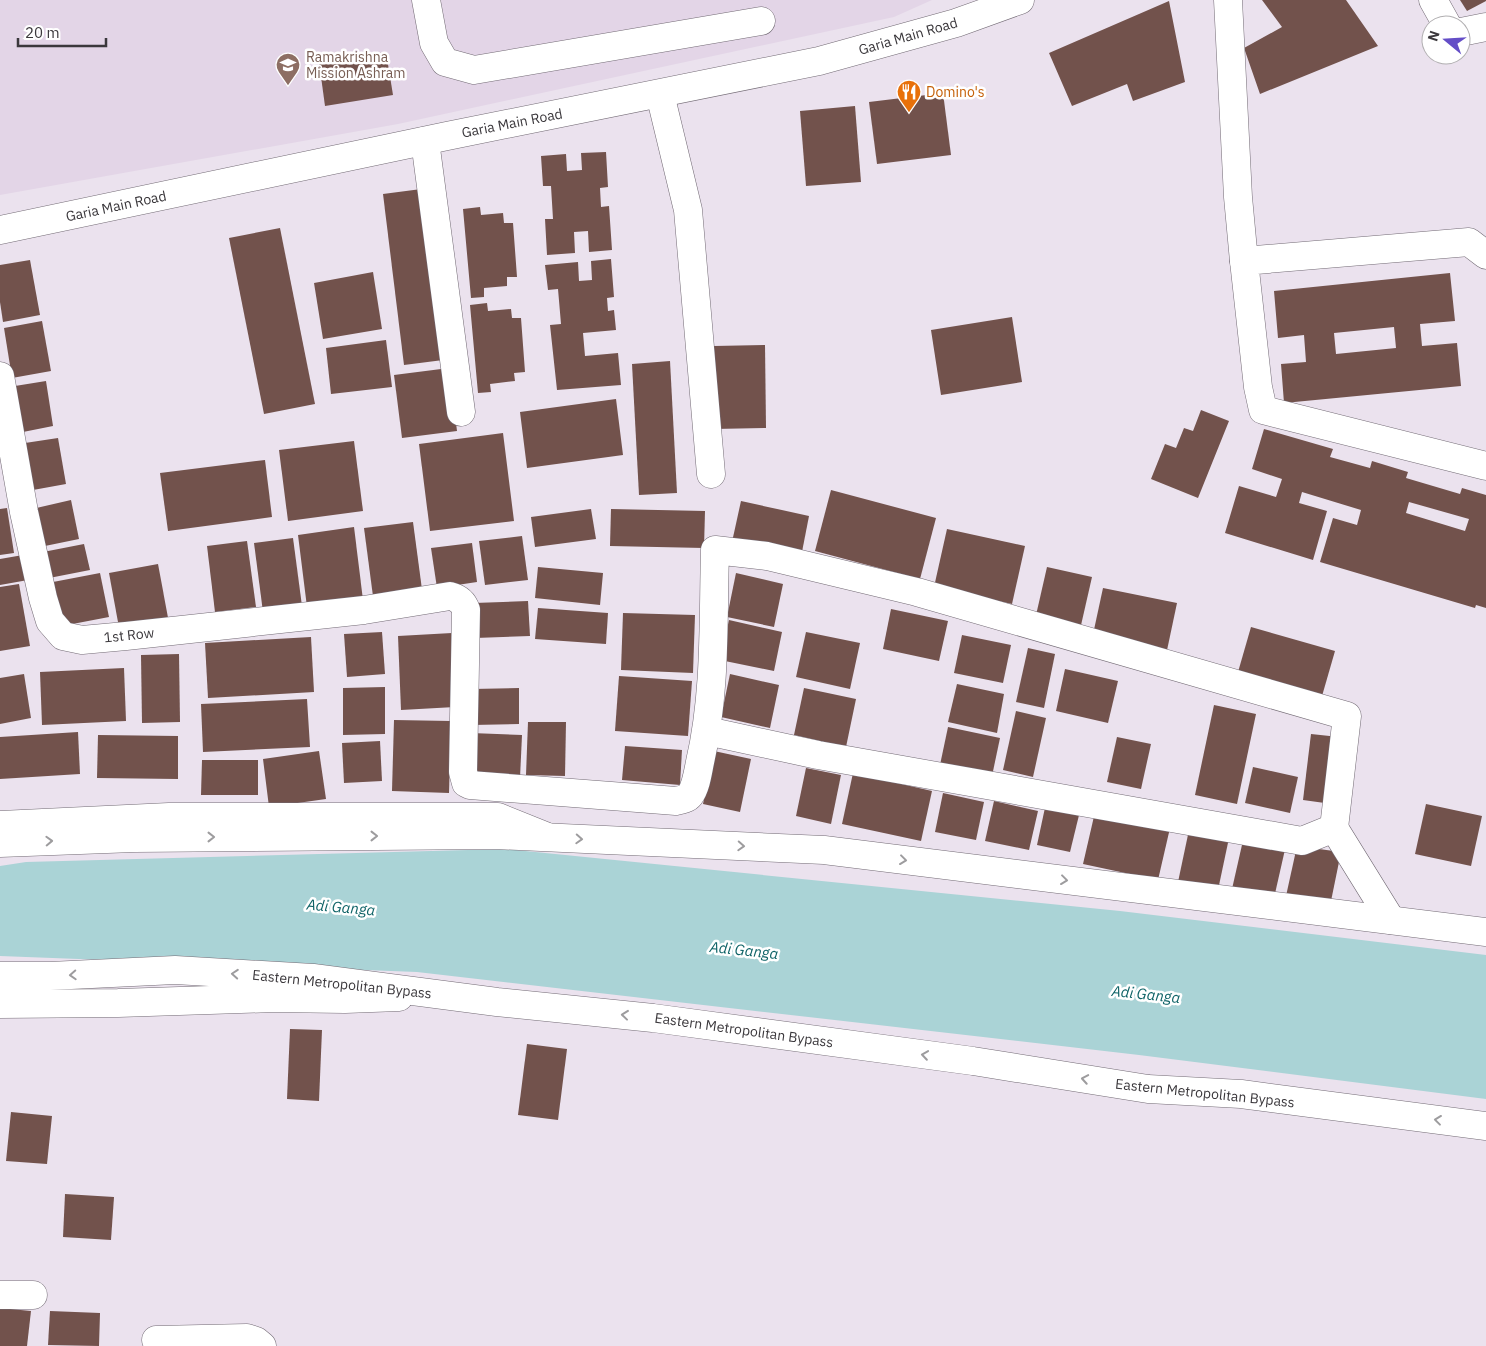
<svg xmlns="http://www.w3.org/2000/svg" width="1486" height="1346" font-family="'IBM Plex Sans',sans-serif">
  <rect width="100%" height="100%" fill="#ebe2ee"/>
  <!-- built -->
  <path fill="#e3d5e7" d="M0,0h932l-38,17 -496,107 -398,71z"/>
  <!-- water -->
  <path fill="#aad3d6" d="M505,849l615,62 366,44v144l-347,-44 -722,-83 -417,-16v-90l26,-4z"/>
  <!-- building -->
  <g fill="#72524c" fill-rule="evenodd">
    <path d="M1262,0h84l32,46 -118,48 -16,-46 38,-21z"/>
    <path d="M1460,0h26v1l-19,10z"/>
    <path d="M1169,1l16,81 -52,19 -6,-17 -55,22 -23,-53z"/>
    <path d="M386,52l7,43 -68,11 -6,-44z"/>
    <path d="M943,93l8,62 -74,9 -8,-62z"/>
    <path d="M855,106l6,76 -55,4 -6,-75z"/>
    <path d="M606,152l2,35 -8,1 1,19 8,-1 3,44 -23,2 -1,-21 -14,1 1,21 -28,2 -2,-36h8l-2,-33h-8l-2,-30 25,-2 1,17 15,-1 -1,-17z"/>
    <path d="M429,188l22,171 -47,6 -21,-171z"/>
    <path d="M480,207l1,8 22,-2 1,10h9l4,54h-10v9l-23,2v9l-13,1 -8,-89z"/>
    <path d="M280,228l35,176 -51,10 -35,-176z"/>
    <path d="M611,259l3,38 -7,1 1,13 6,-1 2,20 -33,3 2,23 33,-3 3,32 -64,5 -7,-65 11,-1 -3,-35 -10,1 -3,-25 33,-3 1,19 13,-1 -1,-19z"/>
    <path d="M30,260l10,55 -37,7 -3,-20v-37z"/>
    <path d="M373,272l9,57 -59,10 -9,-56z"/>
    <path d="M1450,273l5,48 -35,3 2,22 35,-3 4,43 -177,17 -3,-39 25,-2 -2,-27 -26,3 -4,-47zM1394,327l2,21 -60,6 -2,-21z"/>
    <path d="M487,303l1,8 23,-2 1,9h9l4,54 -11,1 1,8 -25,3 1,8 -13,1 -8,-88z"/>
    <path d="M1012,317l10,65 -81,13 -10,-65z"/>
    <path d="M42,321l9,50 -39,7 -8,-50z"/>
    <path d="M386,340l6,47 -61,7 -5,-46z"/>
    <path d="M765,345l1,83 -52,1v-83z"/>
    <path d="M670,361l7,132 -38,2 -7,-131z"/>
    <path d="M449,368l8,63 -55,7 -8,-63z"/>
    <path d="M46,381l7,45 -30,6 -8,-46z"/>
    <path d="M616,399l7,56 -96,13 -7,-56z"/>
    <path d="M1201,410l28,11 -31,77 -47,-19 14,-35 11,4 8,-20 9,3z"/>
    <path d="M1264,429l69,20 -3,8 40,11 2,-7 36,11 -2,6 54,16 2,-6 24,7v113l-10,-3 -1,3 -155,-46 13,-44 24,7 4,-15 -59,-18 -3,11 28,8 -14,49 -88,-27 14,-47 37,11 6,-18 -30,-10zM1409,502l60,17 -4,12 -59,-18z"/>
    <path d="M503,433l11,88 -84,10 -11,-87z"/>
    <path d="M58,438l8,46 -33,6 -8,-47z"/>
    <path d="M354,441l9,70 -75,10 -9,-71z"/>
    <path d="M265,460l7,57 -104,14 -8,-58z"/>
    <path d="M831,490l105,28 -16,61 -105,-28z"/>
    <path d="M71,500l8,39 -39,8 -8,-38z"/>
    <path d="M741,501l68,15 -8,41 -69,-15z"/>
    <path d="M7,508l7,45 -14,2v-46z"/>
    <path d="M591,509l5,30 -61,8 -4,-30z"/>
    <path d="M611,509l94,2 -1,37 -94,-2z"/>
    <path d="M413,522l10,75 -49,7 -10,-76z"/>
    <path d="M354,527l9,73 -56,7 -9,-72z"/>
    <path d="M947,529l78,17 -13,58 -78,-17z"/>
    <path d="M522,536l6,44 -43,5 -6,-44z"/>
    <path d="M293,538l9,68 -39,6 -9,-69z"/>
    <path d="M247,541l9,66 -41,5 -8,-66z"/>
    <path d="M472,543l5,39 -40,6 -6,-40z"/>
    <path d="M84,544l6,26 -46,9 -6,-26z"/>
    <path d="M23,555l5,25 -28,5v-26z"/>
    <path d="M158,564l11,59 -49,10 -11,-60z"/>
    <path d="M538,567l65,6 -3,32 -65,-7z"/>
    <path d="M1047,567l45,10 -13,57 -45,-10z"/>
    <path d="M100,573l9,44 -47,9 -9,-44z"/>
    <path d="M736,573l47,11 -9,43 -47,-10z"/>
    <path d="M19,584l11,62 -30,5v-64z"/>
    <path d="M1103,588l74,15 -11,52 -74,-16z"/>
    <path d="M528,601l2,35 -55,2 -1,-35z"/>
    <path d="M538,608l70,5 -2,31 -71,-5z"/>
    <path d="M891,609l57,12 -9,40 -56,-12z"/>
    <path d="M623,613l72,2 -2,58 -72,-3z"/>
    <path d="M729,620l53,12 -8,39 -54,-11z"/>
    <path d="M1251,627l84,24 -15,52 -84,-24z"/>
    <path d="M382,632l3,42 -38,3 -3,-43z"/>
    <path d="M806,632l54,11 -10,46 -54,-12z"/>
    <path d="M452,633l3,74 -54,3 -3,-74z"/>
    <path d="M962,635l49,10 -8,38 -49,-10z"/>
    <path d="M311,637l3,55 -106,6 -3,-55z"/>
    <path d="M1028,648l27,6 -11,54 -28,-6z"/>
    <path d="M179,654l1,68 -38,1 -1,-68z"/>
    <path d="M124,668l2,53 -84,4 -2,-53z"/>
    <path d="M1065,669l53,12 -10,42 -52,-12z"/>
    <path d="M24,674l7,44 -31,6v-46z"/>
    <path d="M730,674l49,11 -9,43 -49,-11z"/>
    <path d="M619,676l73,5 -4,55 -73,-5z"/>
    <path d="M957,684l47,10 -7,39 -49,-11z"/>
    <path d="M385,687v47l-42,1v-47z"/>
    <path d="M519,688v36l-47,1v-36z"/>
    <path d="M804,688l52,11 -10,48 -52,-12z"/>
    <path d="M307,699l3,48 -107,5 -2,-48z"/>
    <path d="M1214,705l42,9 -19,90 -42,-9z"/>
    <path d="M1016,711l30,7 -13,59 -30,-7z"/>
    <path d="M394,720l57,1 -2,72 -57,-2z"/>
    <path d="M528,722h38l-1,54 -39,-1z"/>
    <path d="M948,727l52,11 -8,38 -52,-11z"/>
    <path d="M78,732l2,42 -80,5v-42z"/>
    <path d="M471,733l51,2 -2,43 -51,-2z"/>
    <path d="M1311,734l28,3 -7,67 -29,-4z"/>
    <path d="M98,735l80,1v43l-81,-1z"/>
    <path d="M1117,737l34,7 -10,45 -34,-7z"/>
    <path d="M380,741l2,40 -38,2 -2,-40z"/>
    <path d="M625,746l57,4 -2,35 -58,-5z"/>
    <path d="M319,751l7,48 -57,8 -6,-48z"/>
    <path d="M714,751l37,8 -11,53 -37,-8z"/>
    <path d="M202,760h56v35h-57z"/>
    <path d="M1253,767l45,10 -8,36 -45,-10z"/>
    <path d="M806,768l35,7 -10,49 -35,-8z"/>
    <path d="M853,773l79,18 -11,50 -79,-17z"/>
    <path d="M943,793l41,9 -8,38 -41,-8z"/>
    <path d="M994,801l44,10 -9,39 -44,-9z"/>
    <path d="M1046,803l34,8 -10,41 -33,-7z"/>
    <path d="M1426,804l56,12 -11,50 -56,-12z"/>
    <path d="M1095,812l75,16 -12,52 -75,-16z"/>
    <path d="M1189,830l40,8 -11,52 -40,-8z"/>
    <path d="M1244,836l42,9 -12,53 -42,-9z"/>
    <path d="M1297,846l44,6 -11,54 -44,-10z"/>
    <path d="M290,1029l32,1 -3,71 -32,-2z"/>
    <path d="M527,1044l40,5 -9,71 -40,-5z"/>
    <path d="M11,1112l41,4 -5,48 -41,-3z"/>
    <path d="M65,1194l49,3 -3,43 -48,-3z"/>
    <path d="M0,1308l31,3 -4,35h-27z"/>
    <path d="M50,1311l50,2 -1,33 -51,-1z"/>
  </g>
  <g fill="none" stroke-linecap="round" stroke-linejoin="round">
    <defs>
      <g id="minor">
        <path d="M426,0l8,43 11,19 29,8 287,-49"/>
        <path d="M1228,0l10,197 6,64"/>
        <path d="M1433,0l14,25"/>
        <path d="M1461,32l25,-5"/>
        <path d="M660,94l28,116 23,264"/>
        <path d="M425,141l36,271"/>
        <path d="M1486,255l-17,-13 -225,19 14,126 5,23 223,56"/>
        <path d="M0,376l24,136 19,86 7,23 13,15 19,4 44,-4 238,-26 86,-14c8,2 13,5 16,14l-3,162 3,11 4,2 206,16c5,-1 11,-2 14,-6 6,-8 8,-23 10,-33 16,-69 13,-141 15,-212l52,6 150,36 430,124 -13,112 -32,13 -484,-86 -111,-24"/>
        <path d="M0,825l169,-8h329l47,19"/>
        <path d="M1334,828l57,92"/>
        <path d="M0,1004l118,-1 156,-5 71,1 54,-2"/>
        <path d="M0,1295h33"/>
        <path d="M156,1340l91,-2 9,3 6,5"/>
      </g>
      <g id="major">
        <path d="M0,230l447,-94 372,-75 137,-38 64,-23"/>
        <path d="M0,843l134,-5 361,-3 329,15 662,82"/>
        <path d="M0,976h50l125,-6 138,8 184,24 156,16 320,43 175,28 93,5 245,32"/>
      </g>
    </defs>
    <!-- minor casing -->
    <use href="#minor" stroke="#736b75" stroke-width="29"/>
    <!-- major casing -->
    <use href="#major" stroke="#736b75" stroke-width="29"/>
    <!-- minor -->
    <use href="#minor" stroke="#fff" stroke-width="28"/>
    <!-- major -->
    <use href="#major" stroke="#fff" stroke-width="28"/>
  </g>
  <!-- one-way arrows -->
  <defs><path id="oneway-chevron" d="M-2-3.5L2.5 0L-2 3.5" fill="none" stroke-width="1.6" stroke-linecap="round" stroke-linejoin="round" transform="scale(1.25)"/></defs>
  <g stroke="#9d9c9e">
    <use href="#oneway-chevron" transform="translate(374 836)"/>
    <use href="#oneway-chevron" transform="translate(211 837)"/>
    <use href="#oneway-chevron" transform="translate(579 839) rotate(3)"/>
    <use href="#oneway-chevron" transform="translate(49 841) rotate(-2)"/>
    <use href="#oneway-chevron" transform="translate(741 846) rotate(3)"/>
    <use href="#oneway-chevron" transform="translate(903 860) rotate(7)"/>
    <use href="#oneway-chevron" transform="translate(1064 880) rotate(7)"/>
    <use href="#oneway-chevron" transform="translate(235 974) rotate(-176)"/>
    <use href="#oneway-chevron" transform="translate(73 975) rotate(177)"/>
    <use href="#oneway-chevron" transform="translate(625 1015) rotate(-174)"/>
    <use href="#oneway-chevron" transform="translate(925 1055) rotate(-172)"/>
    <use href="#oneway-chevron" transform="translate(1085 1079) rotate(-170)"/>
    <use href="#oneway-chevron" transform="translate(1438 1120) rotate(-173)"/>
  </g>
  <!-- icons -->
  <defs>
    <symbol id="school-pin" viewBox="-11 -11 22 30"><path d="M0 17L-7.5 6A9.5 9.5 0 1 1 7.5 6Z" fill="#8d6e63" stroke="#fff"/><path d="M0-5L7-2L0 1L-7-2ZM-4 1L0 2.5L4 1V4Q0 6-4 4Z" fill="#fff"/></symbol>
    <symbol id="restaurant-pin" viewBox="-11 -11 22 30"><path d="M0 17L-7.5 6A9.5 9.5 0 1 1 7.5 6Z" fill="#e8710a" stroke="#fff"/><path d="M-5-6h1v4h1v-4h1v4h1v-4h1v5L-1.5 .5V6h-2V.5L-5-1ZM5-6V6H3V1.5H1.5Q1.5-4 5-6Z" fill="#fff"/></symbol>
  </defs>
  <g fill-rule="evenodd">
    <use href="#school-pin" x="274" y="51" width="28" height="38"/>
    <use href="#restaurant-pin" x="895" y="78" width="28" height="38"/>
  </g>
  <g text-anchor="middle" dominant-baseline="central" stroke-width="5" stroke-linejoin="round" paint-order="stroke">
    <!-- street labels -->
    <g font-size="14" fill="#3b383c" stroke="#fff">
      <text transform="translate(908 36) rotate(-16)">Garia Main Road</text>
      <text transform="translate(512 123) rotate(-11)">Garia Main Road</text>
      <text transform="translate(116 206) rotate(-12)">Garia Main Road</text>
      <text transform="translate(129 635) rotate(-6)">1st Row</text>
      <text transform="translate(342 984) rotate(6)">Eastern Metropolitan Bypass</text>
      <text transform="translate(744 1030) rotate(8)">Eastern Metropolitan Bypass</text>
      <text transform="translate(1205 1093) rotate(6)">Eastern Metropolitan Bypass</text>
    </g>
    <!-- education labels -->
    <g font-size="14" fill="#785e54" stroke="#fff" text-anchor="start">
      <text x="306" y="57">Ramakrishna<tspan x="306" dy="16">Mission Ashram</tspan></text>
    </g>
    <!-- food labels -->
    <g font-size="14" fill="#c56008" stroke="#fff" text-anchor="start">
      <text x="926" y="92">Domino's</text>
    </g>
    <!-- water labels -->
    <g font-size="15" font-style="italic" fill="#0f6367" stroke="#fff">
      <text transform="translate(341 907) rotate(5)">Adi Ganga</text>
      <text transform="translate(744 950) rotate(6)">Adi Ganga</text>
      <text transform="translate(1146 994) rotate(6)">Adi Ganga</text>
    </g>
  </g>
  <!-- north arrow -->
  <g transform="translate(1446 40) rotate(288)"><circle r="24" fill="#ffffff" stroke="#b1afb1"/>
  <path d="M0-4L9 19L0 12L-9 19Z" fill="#644ec7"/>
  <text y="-8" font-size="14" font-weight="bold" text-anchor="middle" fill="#3b383c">N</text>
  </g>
  <!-- scale -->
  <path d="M18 38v8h88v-8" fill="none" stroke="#3b383c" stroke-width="2.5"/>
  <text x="25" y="38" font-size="15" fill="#3b383c" stroke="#ffffff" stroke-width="4" paint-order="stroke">20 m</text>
</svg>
